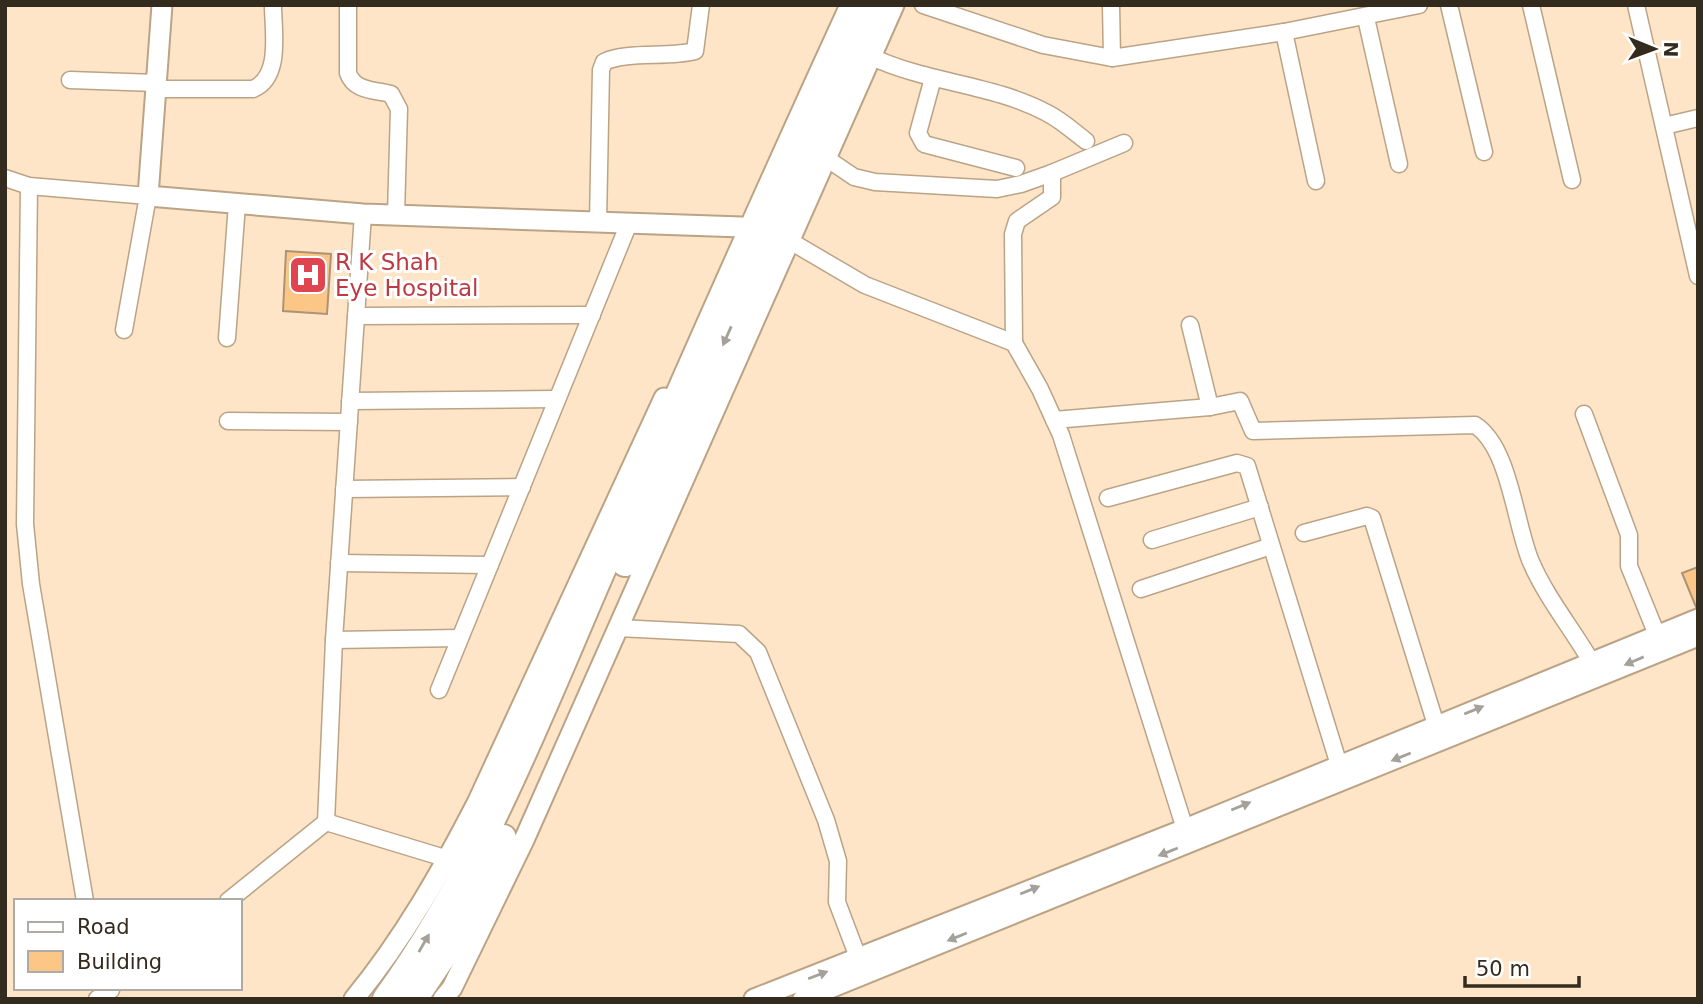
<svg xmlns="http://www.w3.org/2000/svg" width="1703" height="1004" font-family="'DejaVu Sans',sans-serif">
  <rect width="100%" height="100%" fill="#ffe5c7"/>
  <!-- building -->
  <g fill="#fbc686" stroke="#ab9377" stroke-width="2">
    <path d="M286,251l45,3 -4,60 -44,-3z"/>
    <path d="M1698,567v40h-2l-14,-34z"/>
  </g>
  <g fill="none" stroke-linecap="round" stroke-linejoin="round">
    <defs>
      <g id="minor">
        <path d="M348,5v68c6,18 26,17 43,21l8,15 -3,106"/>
        <path d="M923,5l120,40 69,13 172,-26 135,-27"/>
        <path d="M1111,5l1,53"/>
        <path d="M1449,5l35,147"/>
        <path d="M1531,5l41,175"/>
        <path d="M1636,5l62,271"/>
        <path d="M1366,18l33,146"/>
        <path d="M1284,32l32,149"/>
        <path d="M872,57c55,26 121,27 175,56 14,7 26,18 39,28"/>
        <path d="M933,78l-15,55 6,11 92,24"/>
        <path d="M70,80l86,3"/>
        <path d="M156,89h97c29,-12 20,-58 20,-84"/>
        <path d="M1664,126l34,-8"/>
        <path d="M826,158l28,19 21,5 122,7 24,-5 31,-11"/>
        <path d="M5,178l24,8 119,10 -24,134"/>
        <path d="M29,186l-4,338 6,60 54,317"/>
        <path d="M598,222l3,-152 3,-8c23,-11 64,-4 91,-11l6,-46"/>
        <path d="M790,241l75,44 149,58 26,46 21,46 124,394"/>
        <path d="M356,316l236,-1"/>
        <path d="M1190,325l20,82 30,-6 13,30 222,-6c35,22 40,100 56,137 15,35 42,68 61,101"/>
        <path d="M227,338l10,-134"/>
        <path d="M1014,343l-1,-109 4,-13 35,-24v-24l72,-30"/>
        <path d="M350,401l207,-2"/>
        <path d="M1584,414l45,121v31l28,69"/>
        <path d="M1054,420l156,-13"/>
        <path d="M228,421l121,1"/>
        <path d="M344,489l178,-2"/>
        <path d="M1108,498l129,-35 10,3 92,299"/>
        <path d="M1304,533l63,-17 5,2 64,207"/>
        <path d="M1152,540l108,-33"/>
        <path d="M339,563l151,2"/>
        <path d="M1141,589l130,-43"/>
        <path d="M618,628l121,6 19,18 68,168 12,41 -1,41 25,66"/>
        <path d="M334,640l126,-2"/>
        <path d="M439,690l190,-467"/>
        <path d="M326,822l122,37"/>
        <path d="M228,901l98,-79 8,-182 29,-426"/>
        <path d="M97,999l14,-9"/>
      </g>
      <g id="tertiary">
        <path d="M162,5l-14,191 215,18 379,13"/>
        <path d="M354,999c50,-61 88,-128 124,-198l186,-403"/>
        <path d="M443,999l9,-11 72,-148 370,-835"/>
        <path d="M754,999l431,-170 513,-210"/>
        <path d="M803,999l895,-363"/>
      </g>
      <g id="primary">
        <path d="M625,563l255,-558"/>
        <path d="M386,999c97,-133 155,-289 220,-438 81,-186 163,-371 248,-556"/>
        <path d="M414,999l33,-49 56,-112"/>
      </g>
    </defs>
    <!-- minor casing -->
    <use href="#minor" stroke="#bba386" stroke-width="19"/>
    <!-- tertiary casing -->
    <use href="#tertiary" stroke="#bba386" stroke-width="23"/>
    <!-- primary casing -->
    <use href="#primary" stroke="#bba386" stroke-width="30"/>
    <!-- minor -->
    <use href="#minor" stroke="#fff" stroke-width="16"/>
    <!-- tertiary -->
    <use href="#tertiary" stroke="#fff" stroke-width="19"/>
    <!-- primary -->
    <use href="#primary" stroke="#fff" stroke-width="26"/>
  </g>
  <!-- one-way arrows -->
  <defs><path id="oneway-solid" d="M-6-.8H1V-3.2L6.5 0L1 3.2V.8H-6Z" transform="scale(1.75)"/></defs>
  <g fill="#a4a09a">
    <use href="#oneway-solid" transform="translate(727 336) rotate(114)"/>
    <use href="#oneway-solid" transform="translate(1634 661) rotate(157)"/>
    <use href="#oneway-solid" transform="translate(1474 710) rotate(-22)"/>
    <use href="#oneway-solid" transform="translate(1401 757) rotate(158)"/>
    <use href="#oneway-solid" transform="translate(1241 806) rotate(-22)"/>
    <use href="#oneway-solid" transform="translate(1168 852) rotate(158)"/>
    <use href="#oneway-solid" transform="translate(1030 890) rotate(-22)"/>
    <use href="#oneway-solid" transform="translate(957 937) rotate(158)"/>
    <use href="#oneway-solid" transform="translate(424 943) rotate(-60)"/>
    <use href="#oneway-solid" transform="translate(818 975) rotate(-21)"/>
  </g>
  <!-- icons -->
  <defs>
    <symbol id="hospital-square" viewBox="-11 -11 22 22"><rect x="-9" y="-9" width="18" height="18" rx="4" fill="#e0444e" stroke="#fff"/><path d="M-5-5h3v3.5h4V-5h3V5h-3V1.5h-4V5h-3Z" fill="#fff"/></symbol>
  </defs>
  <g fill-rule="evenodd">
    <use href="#hospital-square" x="286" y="253" width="44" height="44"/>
  </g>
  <g text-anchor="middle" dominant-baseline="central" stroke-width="6" stroke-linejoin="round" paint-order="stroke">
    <!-- health labels -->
    <g font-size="23" fill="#be3a42" stroke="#fff" text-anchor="start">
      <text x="335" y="262">R K Shah<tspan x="335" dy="26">Eye Hospital</tspan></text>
    </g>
  </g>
  <!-- border -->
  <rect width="1703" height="1004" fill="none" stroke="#342b1f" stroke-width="14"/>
  <!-- legend -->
  <rect x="14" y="899" width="228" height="91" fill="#ffffff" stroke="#aeaaa5" stroke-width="2"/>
  <rect x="28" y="922" width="35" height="10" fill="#ffffff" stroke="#aeaaa5" stroke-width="2"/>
  <text x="77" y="934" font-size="21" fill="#342b1f">Road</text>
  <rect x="28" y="951" width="35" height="21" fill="#fbc686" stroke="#aeaaa5" stroke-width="2"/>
  <text x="77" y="969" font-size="21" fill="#342b1f">Building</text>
  <!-- north arrow -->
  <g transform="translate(1654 49) rotate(91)" stroke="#ffffff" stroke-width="5" paint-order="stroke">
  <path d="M0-5L12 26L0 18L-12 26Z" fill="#342b1f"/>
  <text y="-10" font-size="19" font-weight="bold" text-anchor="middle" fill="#342b1f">N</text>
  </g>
  <!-- scale -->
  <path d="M1465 976v10h114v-10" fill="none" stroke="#342b1f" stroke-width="3.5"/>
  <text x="1476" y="976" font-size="21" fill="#342b1f" stroke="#ffffff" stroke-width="5" paint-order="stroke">50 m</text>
</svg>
